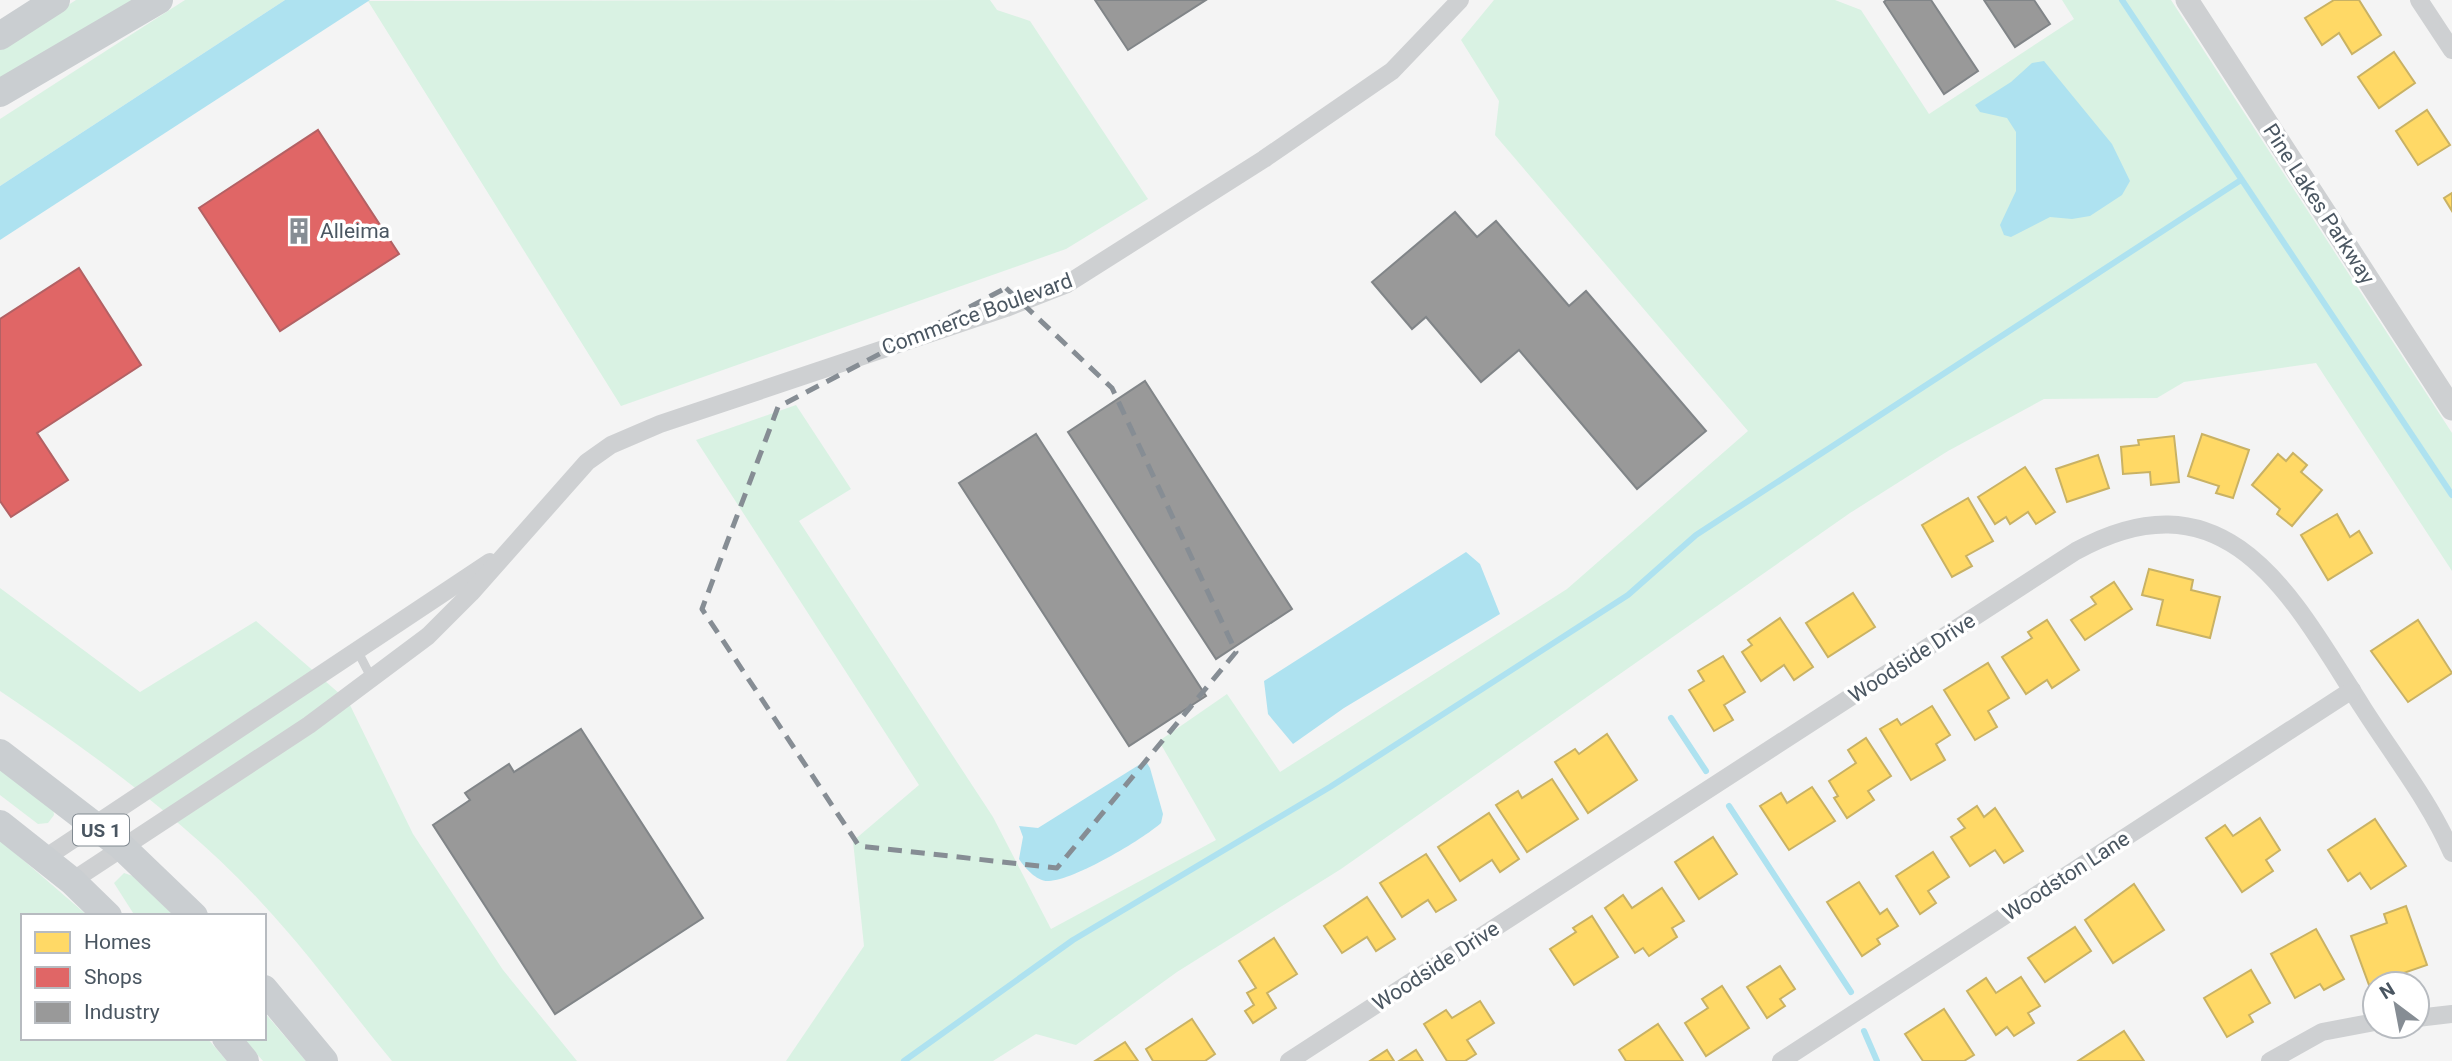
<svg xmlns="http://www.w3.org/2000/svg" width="2452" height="1061" font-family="Roboto,sans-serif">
  <rect width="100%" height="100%" fill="#f4f4f4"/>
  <!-- green -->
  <g fill="#d9f2e3">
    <path d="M76,0h63l-139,81v-32z"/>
    <path d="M185,0h100l-285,186v-67z"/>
    <path d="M990,0l7,10 33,11 118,178 -82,50 -445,157 -253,-405z"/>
    <path d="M1494,0h341l26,10 68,104 145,-95 -12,-19h109l281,433v138l-136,-208 -132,19 -27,16 -113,1 -96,52 -98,62 -509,356 -164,103 -101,73 -40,-11 -43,27h-207l78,-115 -11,-105 66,-56 -223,-345 100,-35 55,84 -52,32 194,296 58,112 165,-89 -57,-99 68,-47 53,78 287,-183 181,-158 -253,-296 4,-34 -38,-61z"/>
    <path d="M0,588l140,104 116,-71 92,80 65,133 90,136 74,91h-185c-44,-53 -85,-110 -132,-160 -76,-82 -168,-148 -260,-210z"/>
    <path d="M0,766l53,41 1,8 -6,8 -10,1 -38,-29z"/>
    <path d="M0,840l88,76h-65v122h184l20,23h-227z"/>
    <path d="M124,873l9,3 41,40h-39l-21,-33z"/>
    <path d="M264,1012l42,49h-43l-20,-23h21z"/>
  </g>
  <!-- water -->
  <g fill="#aee2f0">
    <path d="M285,0h85l-370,240v-54z"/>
    <path d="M2044,61l68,83 18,37 -8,14 -32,21 -18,3 -22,-2 -39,20 -7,-2 -4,-10 16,-34v-59l-9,-14 -27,-6 -5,-7 36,-23 21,-19z"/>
    <path d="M1466,552l14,12 20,50 -156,94 -51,36 -25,-30 -4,-33z"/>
    <path d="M1142,763h5l3,5 13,46 -2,9c-19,17 -87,57 -112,58 -12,1 -24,-13 -30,-22l4,-22 -4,-11 19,2z"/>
  </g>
  <!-- homes -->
  <g fill="#ffd966" stroke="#c9b264" stroke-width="2">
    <path d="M2334,0h25l22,35 -29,19 -13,-21 -17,12 -17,-27z"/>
    <path d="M2394,52l21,31 -36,25 -21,-31z"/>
    <path d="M2427,110l23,35 -32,20 -22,-34z"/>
    <path d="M2452,193v18l-8,-13z"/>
    <path d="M2202,434l47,16 -16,48 -17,-5 3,-7 -31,-10z"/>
    <path d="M2174,436l5,46 -28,3 -1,-13 -27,2 -2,-27 18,-2 -1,-5z"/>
    <path d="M2293,453l14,12 -6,7 21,18 -30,36 -15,-12 3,-5 -28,-24 26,-31 8,7z"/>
    <path d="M2098,455l11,33 -42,14 -11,-33z"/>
    <path d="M2025,467l30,45 -19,12 -8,-12 -18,12 -4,-7 -11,7 -17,-27z"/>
    <path d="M1968,498l25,43 -27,15 6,10 -20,11 -30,-52z"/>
    <path d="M2337,514l13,23 9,-6 13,22 -44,27 -27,-45z"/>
    <path d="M2149,569l44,11 -2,10 29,7 -10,41 -53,-13 6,-25 -21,-5z"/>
    <path d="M2114,582l18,27 -47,31 -14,-20 25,-16 -5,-7z"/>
    <path d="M1853,593l22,34 -47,30 -22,-34z"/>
    <path d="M1780,618l33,49 -19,13 -10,-15 -23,16 -19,-29 10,-7 -4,-5z"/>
    <path d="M2047,620l32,50 -27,18 -5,-8 -21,14 -24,-37 30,-19 -4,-6z"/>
    <path d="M2418,620l34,53 -44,29 -37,-51z"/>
    <path d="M1723,656l22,36 -21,13 9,15 -19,11 -25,-41 15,-9 -6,-10z"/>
    <path d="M1988,663l21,35 -21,13 9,16 -22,13 -31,-50z"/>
    <path d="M1932,706l18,29 -14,9 9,16 -34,20 -31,-51 17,-10 4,6z"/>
    <path d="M1607,734l30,46 -49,33 -33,-51 20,-13 4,5z"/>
    <path d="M1866,738l25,38 -23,15 6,9 -27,18 -13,-20 4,-2 -9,-15 27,-18 -8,-13z"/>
    <path d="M1552,779l26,40 -51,33 -31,-47 22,-14 4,7z"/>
    <path d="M1812,787l23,34 -46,29 -29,-44 21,-13 6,10z"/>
    <path d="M1977,806l7,11 11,-9 28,43 -19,12 -9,-13 -25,16 -19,-29 14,-9 -7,-9z"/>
    <path d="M1489,813l30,46 -19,13 -8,-12 -32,21 -22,-34z"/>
    <path d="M2260,818l20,32 -14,10 7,11 -31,21 -36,-54 19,-13 8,11z"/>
    <path d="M2375,819l31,47 -35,23 -11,-16 -12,8 -20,-31z"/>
    <path d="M1713,837l24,37 -38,25 -24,-37z"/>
    <path d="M1933,852l16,25 -21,14 8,12 -16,11 -24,-38z"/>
    <path d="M1426,854l30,46 -20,12 -8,-12 -26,17 -22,-34z"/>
    <path d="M1859,882l21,32 7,-5 11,17 -21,13 3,5 -18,12 -35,-54z"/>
    <path d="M2134,884l30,46 -51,33 -28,-43z"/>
    <path d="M1662,888l22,33 -12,7 5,9 -28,19 -6,-8 -8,5 -30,-45 18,-13 9,13z"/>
    <path d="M1367,897l28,42 -19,12 -9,-14 -25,16 -18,-27z"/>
    <path d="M2406,906l21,59 -58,20 -18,-49 36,-13 -3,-9z"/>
    <path d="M1592,916l26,41 -44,28 -24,-36 26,-17 -3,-4z"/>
    <path d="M2075,927l16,24 -46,31 -17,-24z"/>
    <path d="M2316,929l28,50 -20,11 -4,-6 -25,14 -24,-44z"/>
    <path d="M1274,938l23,36 -30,19 9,15 -23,15 -8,-12 9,-6 -7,-12 9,-5 -17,-27z"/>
    <path d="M1780,966l15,23 -15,10 5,7 -18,12 -20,-31z"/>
    <path d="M2251,970l19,33 -21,12 4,7 -26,15 -23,-39z"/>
    <path d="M2021,977l19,29 -12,7 6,10 -20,13 -7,-9 -11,8 -29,-44 19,-13 10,15z"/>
    <path d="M1722,986l27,42 -43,28 -21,-33 23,-15 -6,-9z"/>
    <path d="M1480,1001l14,22 -27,17 9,14 -11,7h-18l-23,-37 22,-14 6,8z"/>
    <path d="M1944,1009l30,46 -10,6h-41l-18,-27z"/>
    <path d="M1192,1019l23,35 -10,7h-52l-7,-12z"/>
    <path d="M1658,1024l25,37h-57l-7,-11z"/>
    <path d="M2124,1031l20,30h-66z"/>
    <path d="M1125,1042l13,19h-43z"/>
    <path d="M1387,1050l7,11h-24z"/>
    <path d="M1416,1050l7,11h-24z"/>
  </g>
  <!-- shops -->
  <g fill="#e06666" stroke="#b36164" stroke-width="2">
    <path d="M318,130l81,124 -119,77 -81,-123z"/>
    <path d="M79,268l62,97 -104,68 31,47 -57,37 -11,-16v-182z"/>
  </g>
  <!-- industry -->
  <g fill="#999" stroke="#818588" stroke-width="2">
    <path d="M1095,0h111l-78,50z"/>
    <path d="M1886,0h45l47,71 -34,23 -60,-92z"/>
    <path d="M1984,0h50l16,24 -35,23z"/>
    <path d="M1455,212l22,25 19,-16 73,85 17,-15 120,140 -69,58 -118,-139 -38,32 -55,-65 -14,12 -40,-47z"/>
    <path d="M1145,381l147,228 -76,50 -148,-227z"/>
    <path d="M1036,434l170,262 -77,50 -170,-263z"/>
    <path d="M581,729l122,189 -148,96 -122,-189 37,-25 -5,-7 44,-29 5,8z"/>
  </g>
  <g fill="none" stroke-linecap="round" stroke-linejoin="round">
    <!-- stream -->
    <g stroke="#aee2f0" stroke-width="6">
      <path d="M2122,0l330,495"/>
      <path d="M1671,718l35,53"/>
      <path d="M1729,806l122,186"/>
      <path d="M1864,1031l13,30"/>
      <path d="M904,1061l169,-121 257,-153 298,-192 68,-60 545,-355"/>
    </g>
    <!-- service -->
    <path stroke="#ced0d2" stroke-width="9" d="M357,650l15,29"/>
    <!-- minor -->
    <g stroke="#ced0d2" stroke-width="18">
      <path d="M2419,0l33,50"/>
      <path d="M45,858l445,-296"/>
      <path d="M72,881l237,-156 119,-89 43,-43 116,-131 24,-17 49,-21 346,-116 61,-24 197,-125 128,-88 68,-71"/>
      <path d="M2417,1018l35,-4"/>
      <path d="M1289,1061l787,-510c153,-84 217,48 287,157 30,47 67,94 89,145"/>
      <path d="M1781,1061l571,-371"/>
      <path d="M2270,1061l52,-29 53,-10"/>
    </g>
    <!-- tertiary -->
    <path stroke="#ced0d2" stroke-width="23" d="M2187,0l265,409"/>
    <!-- primary -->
    <g stroke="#caced1" stroke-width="28">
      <path d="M0,36l56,-36"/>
      <path d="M0,93l159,-93"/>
      <path d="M0,753l121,93 73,70"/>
      <path d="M0,824l72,57 36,35"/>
      <path d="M264,989l60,72"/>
      <path d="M226,1038l19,23"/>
    </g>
  </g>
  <!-- marked area -->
  <path fill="none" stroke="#868d94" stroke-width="5" stroke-dasharray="14 9" stroke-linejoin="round" d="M1006,288l106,100 124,264 -179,216 -198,-22 -157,-237 76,-202z"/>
  <!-- icons -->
  <defs>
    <symbol id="building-bare" viewBox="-9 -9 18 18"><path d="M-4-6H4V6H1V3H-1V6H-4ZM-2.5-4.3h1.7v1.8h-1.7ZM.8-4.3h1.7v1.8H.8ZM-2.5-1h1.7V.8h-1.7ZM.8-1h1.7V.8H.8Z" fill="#868d94" stroke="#fff" stroke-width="2.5" paint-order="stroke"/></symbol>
  </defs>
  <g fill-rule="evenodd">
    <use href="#building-bare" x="280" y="212" width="38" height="38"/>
  </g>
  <g text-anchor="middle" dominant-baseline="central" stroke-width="7" stroke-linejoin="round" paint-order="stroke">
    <!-- shield labels -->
    <rect fill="#fff" stroke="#808990" stroke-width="2" x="73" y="814.5" width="56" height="31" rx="5"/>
    <g font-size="19" font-weight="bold" fill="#4a5661">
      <text x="101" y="830">US 1</text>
    </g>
    <!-- street labels -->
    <g font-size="21" fill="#4a5661" stroke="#fff">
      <text transform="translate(2319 204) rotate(57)">Pine Lakes Parkway</text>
      <text transform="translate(977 314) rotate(-20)">Commerce Boulevard</text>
      <text transform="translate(1912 658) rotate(-33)">Woodside Drive</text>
      <text transform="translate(2066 876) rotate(-33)">Woodston Lane</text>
      <text transform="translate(1436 966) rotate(-33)">Woodside Drive</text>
    </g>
    <!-- poi labels -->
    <g font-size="21" fill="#4a5661" stroke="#fff" text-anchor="start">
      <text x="320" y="231">Alleima</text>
    </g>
  </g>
  <!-- legend -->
  <rect x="21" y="914" width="245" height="126" fill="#ffffff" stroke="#b7bbc0" stroke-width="2"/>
  <rect x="35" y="932" width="35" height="21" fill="#ffd966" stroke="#b7bbc0" stroke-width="2"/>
  <text x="84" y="949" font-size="21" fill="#4a5661">Homes</text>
  <rect x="35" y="967" width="35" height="21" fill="#e06666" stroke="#b7bbc0" stroke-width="2"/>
  <text x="84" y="984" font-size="21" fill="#4a5661">Shops</text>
  <rect x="35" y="1002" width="35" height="21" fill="#999999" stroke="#b7bbc0" stroke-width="2"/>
  <text x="84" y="1019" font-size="21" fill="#4a5661">Industry</text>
  <!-- north arrow -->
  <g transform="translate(2396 1005) rotate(328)"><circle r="33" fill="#ffffff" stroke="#b7bbc0" stroke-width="2"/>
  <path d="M0-5L12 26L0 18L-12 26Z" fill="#868d94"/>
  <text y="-10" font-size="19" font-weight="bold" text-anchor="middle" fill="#4a5661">N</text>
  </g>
</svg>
